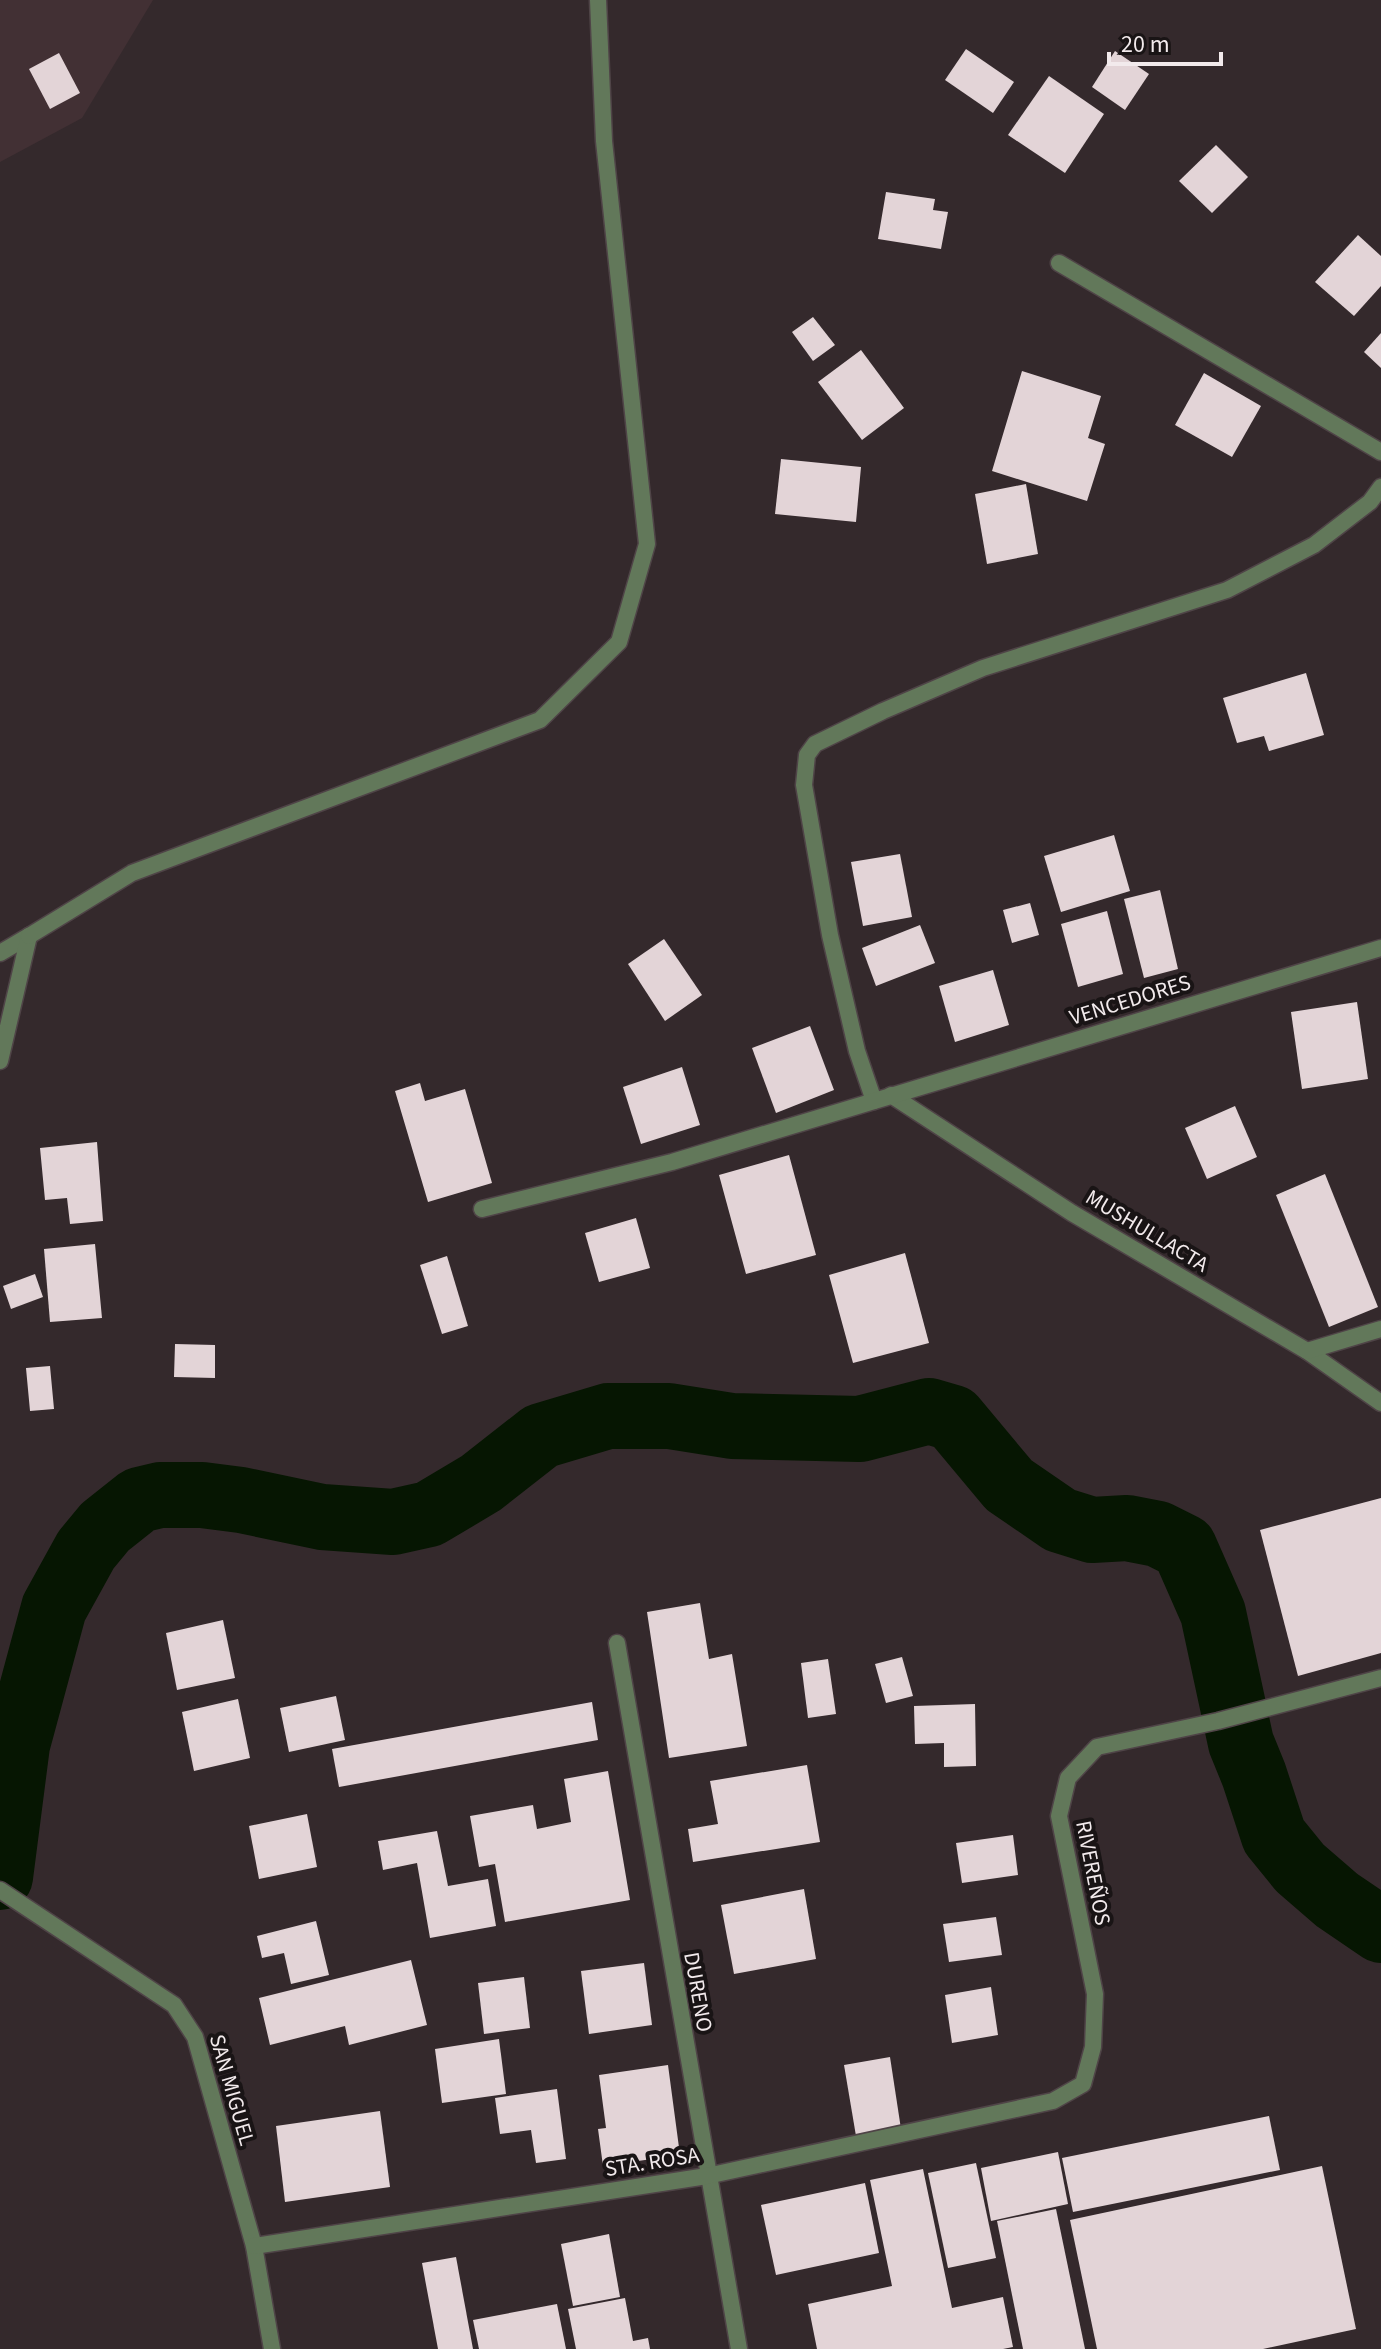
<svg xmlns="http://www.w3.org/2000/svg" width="1381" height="2349" font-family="'Source Sans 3',sans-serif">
  <rect width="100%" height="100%" fill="#34292c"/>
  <!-- built -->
  <path fill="#423034" d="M0,0h153l-71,118 -82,44z"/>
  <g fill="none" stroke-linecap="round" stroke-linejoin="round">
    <!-- river -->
    <path stroke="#061602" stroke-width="66" d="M0,1877l17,-132 37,-137 32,-58 19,-23 34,-27 21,-5h42l39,5 81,17 71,5 36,-8 52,-31 60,-47 67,-20h61l63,10 128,3 69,-18 24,7 56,67 51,35 32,10 35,-2 31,6 26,13 29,66 28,130 13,32 20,61 26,32 37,32 44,30"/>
  </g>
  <!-- building -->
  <g fill="#e3d4d7">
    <path d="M966,49l48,33 -21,31 -48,-33z"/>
    <path d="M1115,51l34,23 -24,36 -33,-23z"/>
    <path d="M59,53l21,40 -30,16 -21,-40z"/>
    <path d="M1049,76l55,38 -39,59 -57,-38z"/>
    <path d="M1216,145l32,32 -36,36 -33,-32z"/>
    <path d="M886,192l49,7 -2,11 15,2 -7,37 -63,-10z"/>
    <path d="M1358,235l23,21v30l-27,30 -39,-34z"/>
    <path d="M813,317l22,28 -22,16 -21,-29z"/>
    <path d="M1381,333v35l-17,-16z"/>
    <path d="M861,350l43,58 -42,32 -44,-58z"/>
    <path d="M1022,371l79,25 -13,42 17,6 -18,57 -95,-30z"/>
    <path d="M1204,373l57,33 -29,51 -57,-32z"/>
    <path d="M781,459l80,8 -5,55 -81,-8z"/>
    <path d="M1026,484l12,70 -51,10 -12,-70z"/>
    <path d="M1306,673l18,62 -55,16 -5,-15 -27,7 -14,-45z"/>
    <path d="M1114,835l16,56 -69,21 -17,-56z"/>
    <path d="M900,854l12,63 -49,9 -12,-64z"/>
    <path d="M1160,890l18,79 -34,9 -20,-79z"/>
    <path d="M1030,903l9,32 -27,8 -9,-33z"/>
    <path d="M1107,911l16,63 -45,13 -17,-63z"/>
    <path d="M920,925l15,38 -59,23 -14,-38z"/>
    <path d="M664,939l38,56 -37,26 -37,-57z"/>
    <path d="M993,970l16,55 -54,17 -16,-56z"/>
    <path d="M1357,1002l11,77 -66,10 -11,-77z"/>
    <path d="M810,1026l24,64 -58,23 -24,-65z"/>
    <path d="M682,1067l18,58 -59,19 -18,-57z"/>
    <path d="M420,1083l5,18 40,-12 27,94 -64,19 -33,-111z"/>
    <path d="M1235,1106l22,51 -50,22 -22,-51z"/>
    <path d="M97,1142l6,79 -33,3 -3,-26 -22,2 -5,-52z"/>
    <path d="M789,1155l27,100 -70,19 -27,-99z"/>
    <path d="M1325,1174l53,133 -49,20 -53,-132z"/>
    <path d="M636,1218l14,50 -51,14 -14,-49z"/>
    <path d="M95,1244l7,74 -52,4 -6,-73z"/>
    <path d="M905,1253l24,90 -76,20 -24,-88z"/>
    <path d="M447,1256l21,70 -26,8 -22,-69z"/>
    <path d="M35,1274l8,23 -32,12 -8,-23z"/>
    <path d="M175,1344l40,1v33l-41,-1z"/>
    <path d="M50,1366l4,43 -24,2 -4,-43z"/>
    <path d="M1381,1498v155l-83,23 -38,-146z"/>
    <path d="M700,1603l9,56 23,-5 15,92 -78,12 -22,-146z"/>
    <path d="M223,1620l12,58 -58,12 -11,-57z"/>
    <path d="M902,1657l11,39 -27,7 -11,-39z"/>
    <path d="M828,1659l8,55 -28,4 -7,-55z"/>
    <path d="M336,1696l9,44 -56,12 -9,-44z"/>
    <path d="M238,1699l12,59 -56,13 -12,-59z"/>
    <path d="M592,1702l6,38 -259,47 -7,-38z"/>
    <path d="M975,1704l1,62 -32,1v-24l-29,1 -1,-38z"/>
    <path d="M807,1765l13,77 -127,20 -5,-33 30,-5 -8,-43z"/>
    <path d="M608,1771l22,129 -125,22 -10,-58 -16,3 -9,-51 63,-11 4,24 34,-7 -7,-43z"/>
    <path d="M307,1814l10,53 -58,12 -10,-53z"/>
    <path d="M437,1831l11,55 40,-7 8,47 -66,12 -13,-75 -34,7 -5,-29z"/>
    <path d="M1013,1835l5,40 -56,8 -6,-40z"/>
    <path d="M804,1889l12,70 -82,15 -13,-69z"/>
    <path d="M996,1917l6,38 -53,7 -6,-38z"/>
    <path d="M316,1921l13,54 -38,9 -7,-31 -22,5 -5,-22z"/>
    <path d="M411,1960l16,65 -78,20 -4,-19 -75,19 -11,-47z"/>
    <path d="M644,1963l8,62 -63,9 -8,-63z"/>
    <path d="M524,1977l6,51 -46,6 -6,-51z"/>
    <path d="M991,1987l7,48 -46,8 -7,-48z"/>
    <path d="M499,2039l7,55 -64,9 -7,-54z"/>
    <path d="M890,2057l11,72 -45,7 -12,-71z"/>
    <path d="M668,2065l12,90 -77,11 -5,-37 8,-1 -7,-53z"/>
    <path d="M557,2089l9,70 -30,4 -5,-33 -31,4 -5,-36z"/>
    <path d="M380,2111l10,76 -105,15 -9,-76z"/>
    <path d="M1269,2116l11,54 -207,42 -11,-54z"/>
    <path d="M1058,2152l10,52 -77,17 -10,-53z"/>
    <path d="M976,2163l20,95 -48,10 -20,-95z"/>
    <path d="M1322,2166l34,163 -93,20h-166l-27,-129z"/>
    <path d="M923,2169l29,139 51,-11 10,50 -10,2h-186l-9,-45 84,-18 -22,-106z"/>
    <path d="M865,2183l14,70 -103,22 -15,-70z"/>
    <path d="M1056,2209l29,140h-62l-26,-128z"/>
    <path d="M609,2234l11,63 -47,9 -12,-62z"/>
    <path d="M456,2257l17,92h-35l-16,-86z"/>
    <path d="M625,2298l8,43 15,-3 2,11h-74l-8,-40z"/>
    <path d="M557,2304l9,45h-87l-6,-29z"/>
  </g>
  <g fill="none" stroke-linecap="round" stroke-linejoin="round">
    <defs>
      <g id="lane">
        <path d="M1059,263l322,189"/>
        <path d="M0,953l29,-17"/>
        <path d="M0,1061l29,-125"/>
        <path d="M874,1101l-17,-50 -27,-116 -26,-150 3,-30 8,-11 68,-33 100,-43 244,-78 87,-45 56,-43 11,-15"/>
      </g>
      <g id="street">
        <path d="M29,936l103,-63 408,-153 79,-78 28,-98 -43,-403 -6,-141"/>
        <path d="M891,1095l181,118 235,138 74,52"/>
        <path d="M482,1209l190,-47 709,-214"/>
        <path d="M1307,1351l74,-22"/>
        <path d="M617,1643l122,706"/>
        <path d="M0,1890l174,115 21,32 59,209 18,103"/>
        <path d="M254,2246l453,-70 346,-75 30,-17 10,-37 2,-53 -36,-178 9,-38 29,-31 121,-26 163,-43"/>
      </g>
    </defs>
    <!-- lane casing -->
    <use href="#lane" stroke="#4f4447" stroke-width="19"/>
    <!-- street casing -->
    <use href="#street" stroke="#4f4447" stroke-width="19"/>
    <!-- lane -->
    <use href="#lane" stroke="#62785a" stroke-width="16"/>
    <!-- street -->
    <use href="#street" stroke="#62785a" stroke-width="16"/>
  </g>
  <g text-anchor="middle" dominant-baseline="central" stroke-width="8" stroke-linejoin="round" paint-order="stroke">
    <!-- street labels -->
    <g font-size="22" fill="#f2eaec" stroke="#191415">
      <text transform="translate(1130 1000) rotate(-17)">VENCEDORES</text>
      <text transform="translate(1147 1231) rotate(31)">MUSHULLACTA</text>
      <text transform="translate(1093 1873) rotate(79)">RIVEREÑOS</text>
      <text transform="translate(698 1992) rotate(80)">DURENO</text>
      <text transform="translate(232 2090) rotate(74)">SAN MIGUEL</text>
      <text transform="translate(652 2162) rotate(-9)">STA. ROSA</text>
    </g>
  </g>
  <!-- scale -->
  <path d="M1109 52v12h112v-12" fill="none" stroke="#f2eaec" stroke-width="4"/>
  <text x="1121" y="52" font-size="24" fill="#f2eaec" stroke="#191415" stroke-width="6" paint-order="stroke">20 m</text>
</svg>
